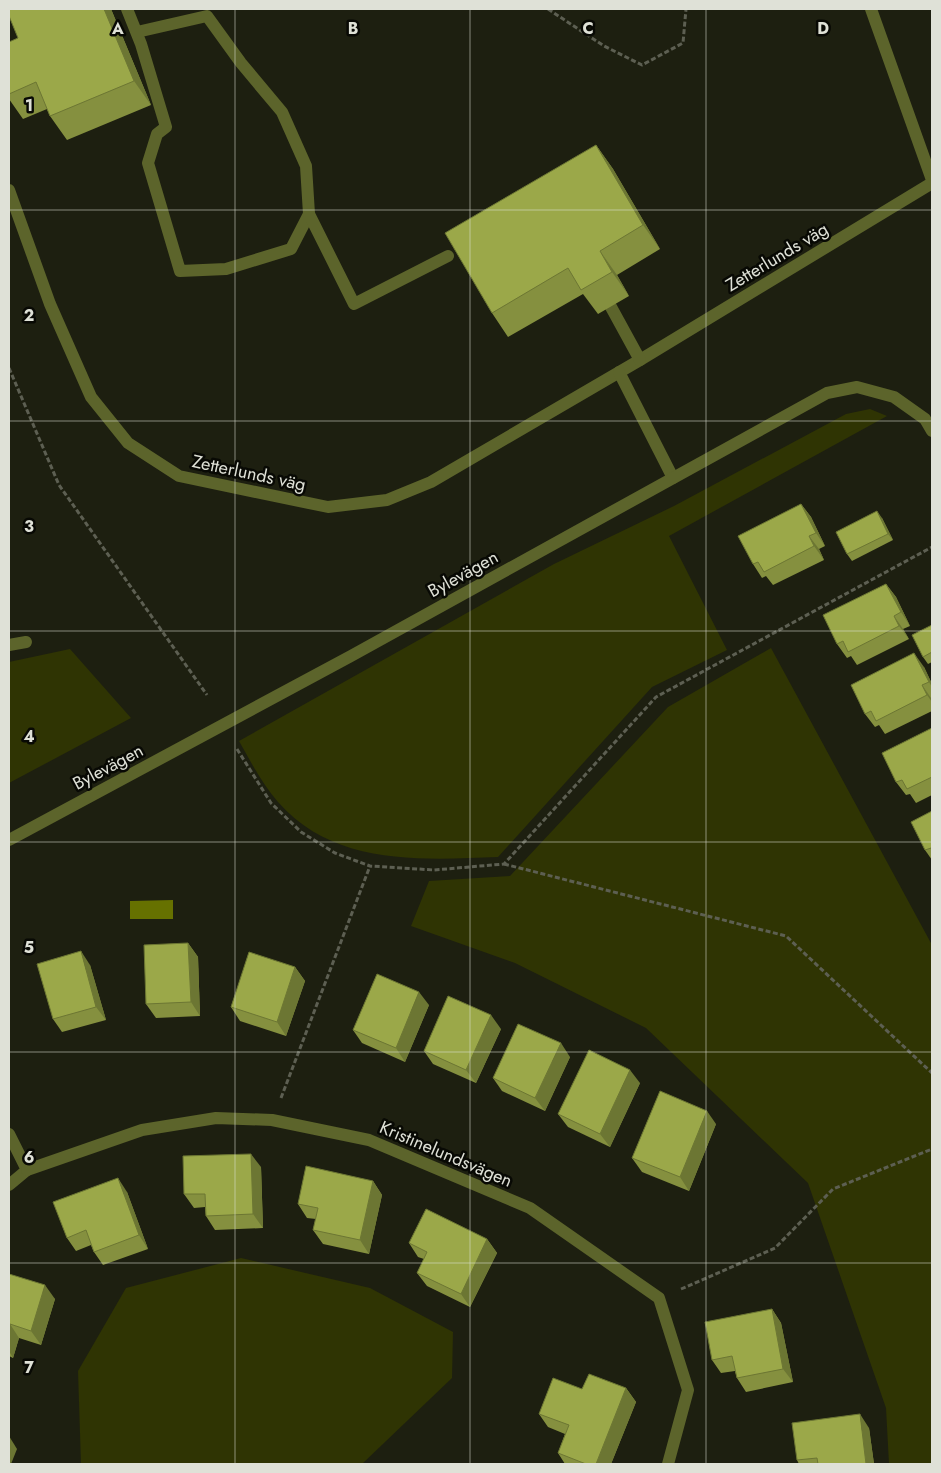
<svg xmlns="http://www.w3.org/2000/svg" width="941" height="1473" font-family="Jost,sans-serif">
  <rect width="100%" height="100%" fill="#1d1f10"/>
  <!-- green -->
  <g fill="#2f3403">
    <path d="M870,409l17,7 -218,120 58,114 -75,37 -154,170c-77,3 -164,9 -220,-55 -16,-18 -27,-40 -39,-61l315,-177 120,-58 172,-92z"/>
    <path d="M771,648l161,297v519h-43l-3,-56 -78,-225 -162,-155 -131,-65 -104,-37 18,-45 81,-5 158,-169z"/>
    <path d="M70,649l61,69 -122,65v-121z"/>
    <path d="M241,1258l129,30 83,44 -1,46 -90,86h-281l-3,-93 48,-83z"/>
  </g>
  <!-- water -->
  <path fill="#667100" d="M173,900v19h-43v-18z"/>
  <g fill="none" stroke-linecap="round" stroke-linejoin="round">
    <!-- path -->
    <g stroke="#5d5f52" stroke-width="3" stroke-dasharray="5 2.5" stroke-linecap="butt">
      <path d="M548,9l56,37 38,19 41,-22 3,-34"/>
      <path d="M9,368l50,117 148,210"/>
      <path d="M237,749l34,54 30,29 34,21 35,13 64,4 70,-6 152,-167 276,-150"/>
      <path d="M504,864l282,72 146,137"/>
      <path d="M281,1098l89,-232"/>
      <path d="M681,1289l94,-41 58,-59 99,-40"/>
    </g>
    <!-- service -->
    <path stroke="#5c642b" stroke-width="12" d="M9,645l17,-3"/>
    <!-- minor -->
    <g stroke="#5c642b" stroke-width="12">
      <path d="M127,9l14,35 25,83 -9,7 -9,29 32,108 46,-2 65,-20 18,-35 -3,-48 -24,-54 -41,-49 -34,-47 -70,16"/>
      <path d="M871,9l61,171"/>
      <path d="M9,190l41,114 41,93 37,46 51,33 149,31 59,-7 44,-18 209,-122 292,-177"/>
      <path d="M309,214l45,90 94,-48"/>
      <path d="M611,307l29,53"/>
      <path d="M619,372l54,106"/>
      <path d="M9,840l342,-184 476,-263 30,-6 37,10 31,22 7,12"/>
      <path d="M9,1134l18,36 -18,15"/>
      <path d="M27,1170l115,-40 74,-12 56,2 97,20 161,68 129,90 29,92 -20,74"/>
    </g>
  </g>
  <!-- wall -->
  <g fill="#85903f">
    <path d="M111,9l40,96 -84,35 -17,-24 -3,-7 -24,10 -14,-20v-57z"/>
    <path d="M596,145l17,24 47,80 -43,26 12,21 -31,18 -15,-20 -75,43 -16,-24z"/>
    <path d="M801,504l10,13 14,29 -6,3 5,11 -51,25 -7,-9 -4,2 -9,-14z"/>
    <path d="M882,518l11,22 -41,21 -5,-7z"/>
    <path d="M886,584l10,13 14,29 -7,3 6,10 -52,26 -6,-9 -4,2 -10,-14z"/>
    <path d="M932,625v37l-4,2 -5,-7z"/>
    <path d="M924,667l8,17v14h-1l1,2v11l-47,23 -6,-9 -4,2 -10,-13z"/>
    <path d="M932,728v67l-16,8 -6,-9 -4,1 -10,-13z"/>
    <path d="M932,811v49l-7,-10z"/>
    <path d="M188,943l10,14 2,59 -44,2 -10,-14z"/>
    <path d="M90,965l16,55 -44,12 -9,-13z"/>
    <path d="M295,967l10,14 -19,55 -46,-15 -9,-14z"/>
    <path d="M429,1005l-24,57 -43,-19 -9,-13z"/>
    <path d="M501,1029l-25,54 -43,-19 -9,-13z"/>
    <path d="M570,1057l-25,54 -43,-20 -9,-13z"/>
    <path d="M640,1083l-30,64 -42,-20 -10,-13z"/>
    <path d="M716,1124l-27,67 -47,-19 -10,-14z"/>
    <path d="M261,1167l2,61 -48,2 -9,-14 -1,-9 -11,1 -10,-14z"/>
    <path d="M373,1181l9,14 -13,59 -46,-10 -10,-14 3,-11 -9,-1 -9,-14z"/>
    <path d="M127,1192l21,57 -45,16 -9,-13 -3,-7 -15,6 -9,-13z"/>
    <path d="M487,1239l10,14 -27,54 -43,-21 -10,-13 7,-14 -6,-2 -9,-14z"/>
    <path d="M9,1274l46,25 -14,46 -22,-7 -6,20 -4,-2z"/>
    <path d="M772,1309l9,14 12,59 -47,10 -9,-14 -2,-7 -14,2 -9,-13z"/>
    <path d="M626,1388l10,14 -25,62h-46l-7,-11 7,-19 -17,-7 -9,-13 43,-25z"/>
    <path d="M869,1428l5,36h-75l-2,-4z"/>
  </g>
  <!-- shaded-wall -->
  <g fill="#6c7633">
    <path d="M104,9h7l40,96 -17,-24z"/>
    <path d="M596,145l17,24 47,80 -17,-24z"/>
    <path d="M600,251l17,24 12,21 -17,-24z"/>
    <path d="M801,504l10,13 14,29 -9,-13z"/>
    <path d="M877,511l5,7 11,22 -5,-6z"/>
    <path d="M809,536l10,13 5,11 -10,-14z"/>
    <path d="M886,584l10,13 14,29 -9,-14z"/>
    <path d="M894,616l9,13 6,10 -10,-13z"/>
    <path d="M914,653l10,14 8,17v3l-3,-5z"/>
    <path d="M922,685l9,13 1,4 -5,-7z"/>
    <path d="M188,943l10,14 2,59 -9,-14z"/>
    <path d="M81,951l9,14 16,55 -10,-13z"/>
    <path d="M295,967l10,14 -19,55 -9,-14z"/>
    <path d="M419,992l10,13 -24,57 -9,-14z"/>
    <path d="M491,1015l10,14 -25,54 -10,-13z"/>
    <path d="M561,1043l9,14 -25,54 -10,-13z"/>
    <path d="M630,1070l10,13 -30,64 -10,-13z"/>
    <path d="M707,1111l9,13 -27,67 -9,-14z"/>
    <path d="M251,1154l10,13 2,61 -10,-14z"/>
    <path d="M118,1178l9,14 21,57 -9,-14z"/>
    <path d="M373,1181l9,14 -13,59 -9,-14z"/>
    <path d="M487,1239l10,14 -27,54 -9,-13z"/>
    <path d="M45,1285l10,14 -14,46 -10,-14z"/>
    <path d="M772,1309l9,14 12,59 -10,-13z"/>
    <path d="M10,1324l9,14 -6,20 -4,-7v-24z"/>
    <path d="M626,1388l10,14 -25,62h-15z"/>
    <path d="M860,1414l9,14 5,36h-8z"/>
    <path d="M9,1436l8,13 -6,15h-2z"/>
  </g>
  <!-- building -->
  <g fill="#9ba849" stroke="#6c7633">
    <path d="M9,9h95l30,72 -84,35 -14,-34 -27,12v-52l9,-4 -9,-22z"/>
    <path d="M596,145l47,80 -43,26 12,21 -31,18 -13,-22 -76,45 -47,-80z"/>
    <path d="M801,504l15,29 -7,3 5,10 -50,26 -6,-10 -5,2 -15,-28z"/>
    <path d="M877,511l11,23 -41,20 -11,-22z"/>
    <path d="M886,584l15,28 -7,4 5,10 -51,26 -5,-11 -6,3 -14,-29z"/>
    <path d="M932,625v27l-9,5 -11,-22z"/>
    <path d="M914,653l15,29 -7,3 5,10 -51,26 -5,-10 -6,3 -14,-29z"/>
    <path d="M932,728v49l-25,12 -5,-9 -6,2 -14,-29z"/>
    <path d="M932,811v40l-1,-3 -6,2 -14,-28z"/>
    <path d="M188,943l3,59 -45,2 -2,-59z"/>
    <path d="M81,951l15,56 -43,12 -16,-55z"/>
    <path d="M249,952l46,15 -18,55 -46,-15z"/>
    <path d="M377,974l42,18 -23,56 -43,-18z"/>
    <path d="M448,996l43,19 -25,55 -42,-19z"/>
    <path d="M518,1024l43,19 -26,55 -42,-20z"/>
    <path d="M589,1050l41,20 -30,64 -42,-20z"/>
    <path d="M660,1091l47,20 -27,66 -48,-19z"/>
    <path d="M251,1154l2,60 -47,2 -1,-22h-21l-1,-38z"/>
    <path d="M306,1166l67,15 -13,59 -47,-10 5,-22 -20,-4z"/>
    <path d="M118,1178l21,57 -45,17 -8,-22 -19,8 -14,-36z"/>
    <path d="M426,1209l61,30 -26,55 -44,-21 10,-21 -18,-9z"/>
    <path d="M9,1274l36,11 -14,46 -21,-7 -1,3z"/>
    <path d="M772,1309l11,60 -46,9 -5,-22 -20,4 -7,-38z"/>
    <path d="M589,1374l37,14 -30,76h-10l-28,-11 11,-28 -30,-11 14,-36 29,11z"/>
    <path d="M860,1414l6,50h-48l-1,-6 -20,2 -5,-37z"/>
  </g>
  <!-- grid -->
  <path fill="none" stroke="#dfe1d7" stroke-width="1" stroke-opacity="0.55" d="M235,9v1455M470,9v1455M706,9v1455M9,210h923M9,421h923M9,631h923M9,842h923M9,1052h923M9,1263h923"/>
  <g text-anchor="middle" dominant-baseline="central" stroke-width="5" stroke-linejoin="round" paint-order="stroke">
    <!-- street labels -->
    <g font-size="18" fill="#dfe1d7" stroke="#080904">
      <text transform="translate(777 257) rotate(-31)">Zetterlunds väg</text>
      <text transform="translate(249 473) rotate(12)">Zetterlunds väg</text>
      <text transform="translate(463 574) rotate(-29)">Bylevägen</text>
      <text transform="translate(108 767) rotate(-28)">Bylevägen</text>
      <text transform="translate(446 1154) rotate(23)">Kristinelundsvägen</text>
    </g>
  </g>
  <g font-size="16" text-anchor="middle" font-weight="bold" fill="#dfe1d7" stroke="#080904" stroke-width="5" stroke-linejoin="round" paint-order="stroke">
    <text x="118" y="34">A</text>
    <text x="353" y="34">B</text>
    <text x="588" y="34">C</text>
    <text x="823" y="34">D</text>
    <text x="29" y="111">1</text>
    <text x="29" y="321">2</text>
    <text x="29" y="532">3</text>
    <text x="29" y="742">4</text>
    <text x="29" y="953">5</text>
    <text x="29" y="1163">6</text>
    <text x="29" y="1373">7</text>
  </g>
  <!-- border -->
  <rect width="941" height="1473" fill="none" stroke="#dfe1d7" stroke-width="20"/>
</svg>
